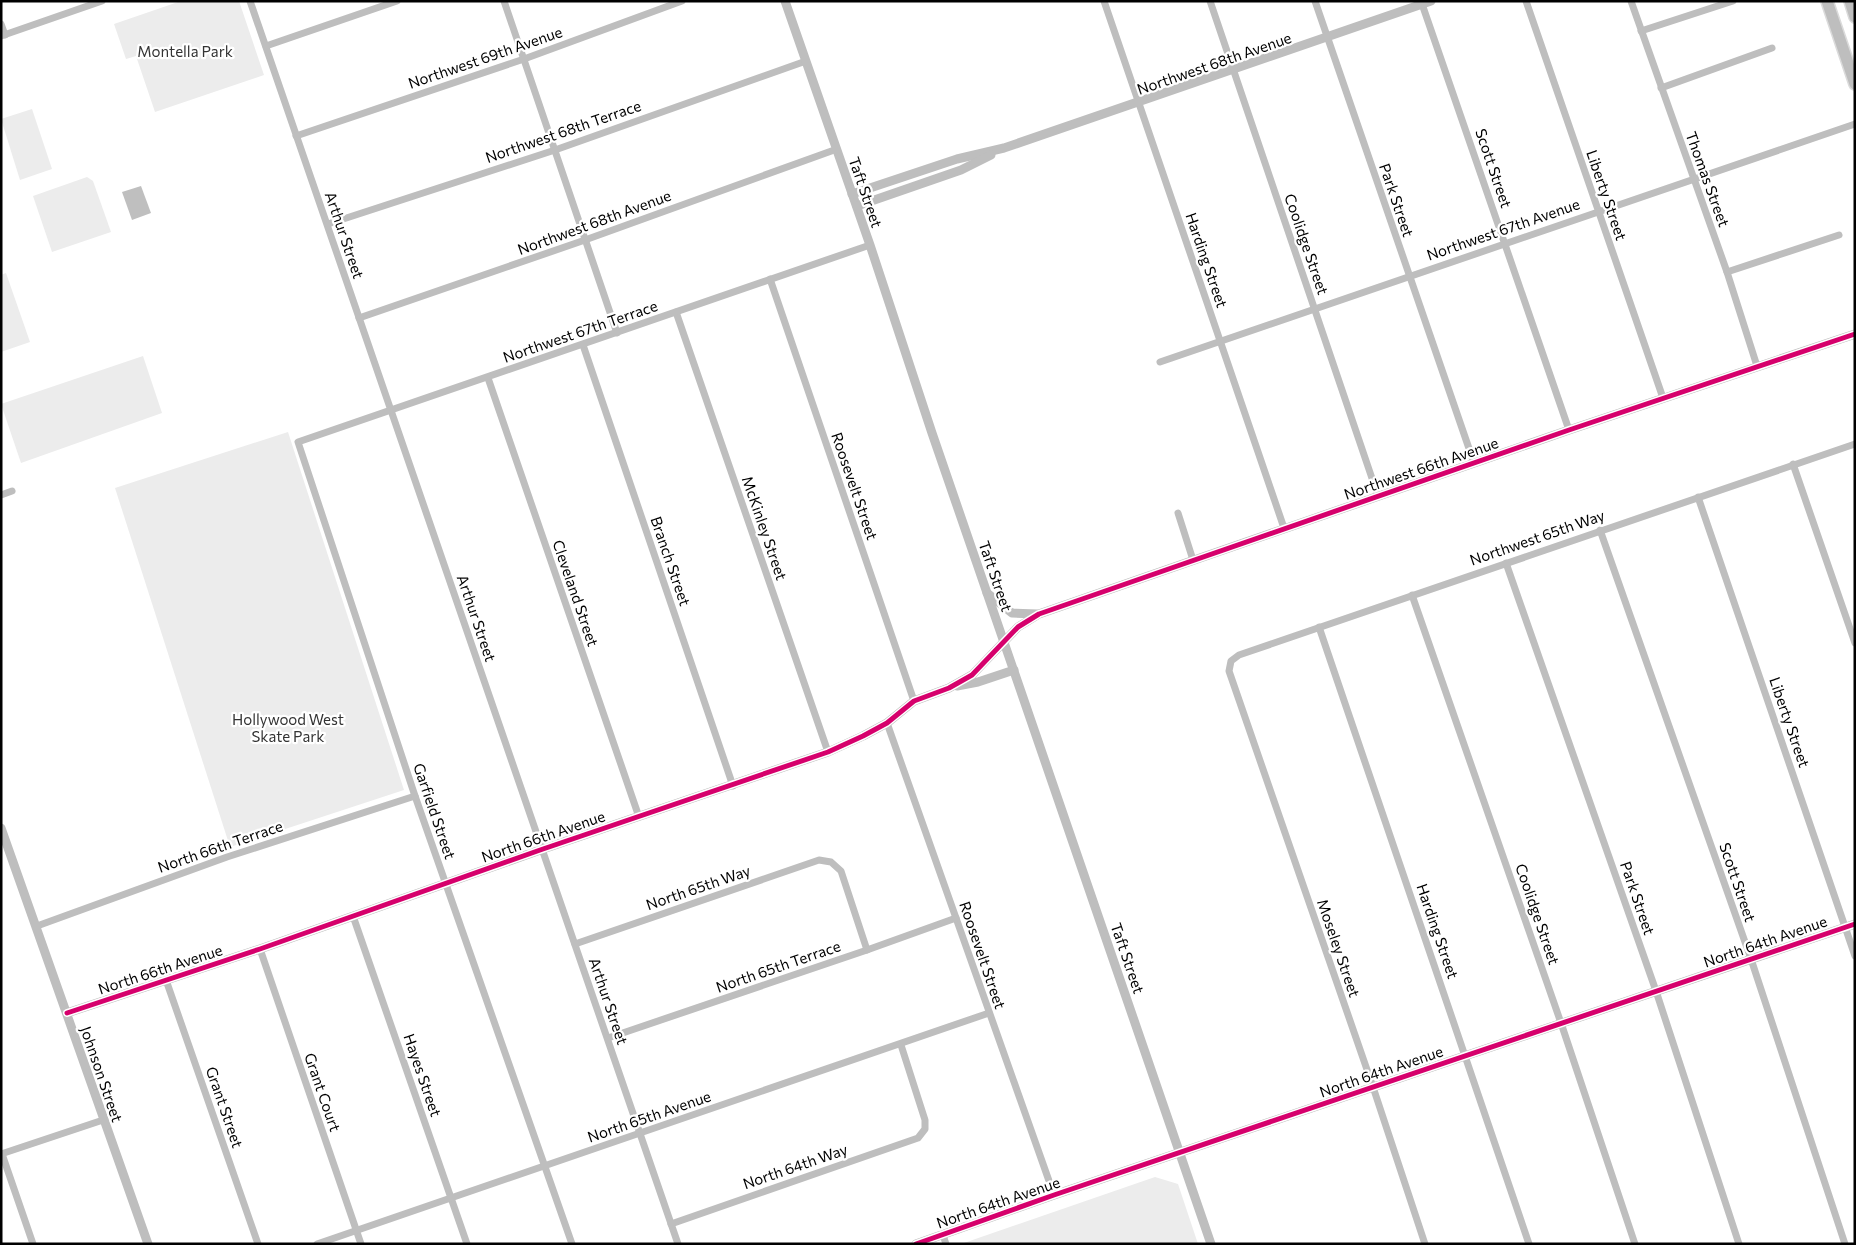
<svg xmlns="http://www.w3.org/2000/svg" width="1856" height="1245" font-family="Commissioner,sans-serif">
  <rect width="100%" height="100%" fill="#fff"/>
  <!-- green -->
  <g fill="#ececec">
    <path d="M181,1h58l25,74 -109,37 -19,-56 -10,3 -12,-35z"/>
    <path d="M32,109l20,60 -32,11 -19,-61z"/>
    <path d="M87,177l6,4 18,51 -59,20 -19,-56z"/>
    <path d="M6,273l24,69 -29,10v-77z"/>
    <path d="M143,356l19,57 -141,50 -20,-59z"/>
    <path d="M288,432l116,358 -174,57 -115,-359z"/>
    <path d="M1155,1177l23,7 20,60h-237z"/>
  </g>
  <!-- water -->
  <path fill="#bfbfbf" d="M141,186l10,27 -19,7 -10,-28z"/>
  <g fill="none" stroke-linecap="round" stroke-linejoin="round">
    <defs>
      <g id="primary">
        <path d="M1827,1l28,83"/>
        <path d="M1850,1l5,16"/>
      </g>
    </defs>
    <!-- primary casing -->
    <use href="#primary" stroke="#dbdbdb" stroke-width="14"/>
    <!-- minor -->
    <g stroke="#bebebe" stroke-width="7">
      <path d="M250,1l428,1243"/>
      <path d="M504,1l113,332"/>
      <path d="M1104,1l180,527"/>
      <path d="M1210,1l168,495"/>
      <path d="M1315,1l159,462"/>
      <path d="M1421,1l148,429"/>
      <path d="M1526,1l137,397"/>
      <path d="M1631,1l96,271 30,94"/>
      <path d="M1,24l4,11"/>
      <path d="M1641,31l92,-30"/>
      <path d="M1,36l101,-35"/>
      <path d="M266,46l131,-45"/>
      <path d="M1661,88l111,-40"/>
      <path d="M296,136l228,-77 158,-58"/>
      <path d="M328,224l227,-74 251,-89"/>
      <path d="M1727,272l112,-37"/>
      <path d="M770,279l144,422"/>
      <path d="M676,312l152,440"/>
      <path d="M359,318l226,-78 252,-91"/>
      <path d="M583,345l150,441"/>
      <path d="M1160,362l695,-238"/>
      <path d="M488,378l151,439"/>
      <path d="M1793,464l62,179"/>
      <path d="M1,495l11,-4"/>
      <path d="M1698,497l157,459"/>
      <path d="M1178,513l15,47"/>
      <path d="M1600,530l151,429 94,285"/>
      <path d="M1506,563l150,428 83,253"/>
      <path d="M1412,595l149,428 74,221"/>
      <path d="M1319,627l210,617"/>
      <path d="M887,723l167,472"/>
      <path d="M353,916l114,328"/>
      <path d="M37,926l190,-69 188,-61"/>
      <path d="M575,944l244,-84 12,2 10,9 26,79"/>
      <path d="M260,949l101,295"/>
      <path d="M166,980l92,264"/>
      <path d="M608,1038l259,-88 89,-32"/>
      <path d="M1,1154l102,-34"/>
      <path d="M2,1154l31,90"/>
      <path d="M671,1224l247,-86 7,-9v-9l-24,-75"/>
      <path d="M943,1235l3,9"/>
      <path d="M317,1244l672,-231"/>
      <path d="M572,1244l-157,-448 -117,-354 572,-197"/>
      <path d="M1425,1244l-52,-157 -144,-416 2,-10 8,-6 616,-211"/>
    </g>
    <!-- tertiary -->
    <g stroke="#bebebe" stroke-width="9">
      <path d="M785,1l85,244 62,188 279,811"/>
      <path d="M852,194l105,-35 47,-11 427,-147"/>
      <path d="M857,206l104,-36 30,-15"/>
      <path d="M987,593l25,20 25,1"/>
      <path d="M957,686l21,-4 36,-12"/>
      <path d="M1,828l147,416"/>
      <path d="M67,1013l193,-64 283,-100 285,-97 35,-16 24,-13 27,-22 35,-13 23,-13 46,-48 21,-13 530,-184 286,-96"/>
      <path d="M916,1244l138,-49 801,-271"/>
    </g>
    <!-- primary -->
    <use href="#primary" stroke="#bebebe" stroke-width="11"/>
    <defs>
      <g id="cycleway">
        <path d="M67,1013l193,-64 283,-100 285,-97 35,-16 24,-13 27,-22 35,-13 23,-13 46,-48 21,-13 530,-184 286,-96"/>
        <path d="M916,1244l138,-49 801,-271"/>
      </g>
    </defs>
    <!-- cycleway casing -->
    <use href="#cycleway" stroke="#fff" stroke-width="8"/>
    <!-- cycleway -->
    <use href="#cycleway" stroke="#d6006c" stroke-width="5"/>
  </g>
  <g text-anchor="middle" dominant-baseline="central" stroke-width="4.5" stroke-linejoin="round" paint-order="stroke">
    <!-- park labels -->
    <g font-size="15" fill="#333" stroke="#fff">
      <text x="185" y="51">Montella Park</text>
      <text x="288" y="719">Hollywood West<tspan x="288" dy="17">Skate Park</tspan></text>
    </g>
    <!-- street labels -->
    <g font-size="15" fill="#000" stroke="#fff">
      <text transform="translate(485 57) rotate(-19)">Northwest 69th Avenue</text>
      <text transform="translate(1214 63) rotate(-19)">Northwest 68th Avenue</text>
      <text transform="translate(563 131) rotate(-19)">Northwest 68th Terrace</text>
      <text transform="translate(1494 168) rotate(71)">Scott Street</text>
      <text transform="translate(1708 179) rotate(70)">Thomas Street</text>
      <text transform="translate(866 192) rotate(71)">Taft Street</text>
      <text transform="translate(1607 195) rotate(71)">Liberty Street</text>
      <text transform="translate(1397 200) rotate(71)">Park Street</text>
      <text transform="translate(594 222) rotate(-20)">Northwest 68th Avenue</text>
      <text transform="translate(1503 229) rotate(-19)">Northwest 67th Avenue</text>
      <text transform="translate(345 235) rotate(71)">Arthur Street</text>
      <text transform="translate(1307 244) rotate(71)">Coolidge Street</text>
      <text transform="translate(1207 260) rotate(71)">Harding Street</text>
      <text transform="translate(580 331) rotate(-19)">Northwest 67th Terrace</text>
      <text transform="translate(1421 468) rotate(-19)">Northwest 66th Avenue</text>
      <text transform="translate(855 486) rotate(71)">Roosevelt Street</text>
      <text transform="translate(765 528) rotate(71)">McKinley Street</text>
      <text transform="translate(1537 537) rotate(-19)">Northwest 65th Way</text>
      <text transform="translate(671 561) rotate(71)">Branch Street</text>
      <text transform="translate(996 576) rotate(71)">Taft Street</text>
      <text transform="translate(576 593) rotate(71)">Cleveland Street</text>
      <text transform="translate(477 618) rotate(71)">Arthur Street</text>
      <text transform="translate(1790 722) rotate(71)">Liberty Street</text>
      <text transform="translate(435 811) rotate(71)">Garfield Street</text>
      <text transform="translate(543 836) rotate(-19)">North 66th Avenue</text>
      <text transform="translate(220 846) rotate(-19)">North 66th Terrace</text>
      <text transform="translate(1738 882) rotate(71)">Scott Street</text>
      <text transform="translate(698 887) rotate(-19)">North 65th Way</text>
      <text transform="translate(1638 898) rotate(71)">Park Street</text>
      <text transform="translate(1538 914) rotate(71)">Coolidge Street</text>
      <text transform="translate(1438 931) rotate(71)">Harding Street</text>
      <text transform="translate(1765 941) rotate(-19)">North 64th Avenue</text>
      <text transform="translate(1339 948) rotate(71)">Moseley Street</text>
      <text transform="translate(983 955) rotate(71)">Roosevelt Street</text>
      <text transform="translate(1128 958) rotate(71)">Taft Street</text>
      <text transform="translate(778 966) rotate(-19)">North 65th Terrace</text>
      <text transform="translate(160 969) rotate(-18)">North 66th Avenue</text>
      <text transform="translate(609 1001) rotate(71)">Arthur Street</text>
      <text transform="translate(1381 1071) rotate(-19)">North 64th Avenue</text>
      <text transform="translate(102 1074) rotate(71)">Johnson Street</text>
      <text transform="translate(423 1075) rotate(71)">Hayes Street</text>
      <text transform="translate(323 1092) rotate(71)">Grant Court</text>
      <text transform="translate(225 1107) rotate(71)">Grant Street</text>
      <text transform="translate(649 1116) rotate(-19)">North 65th Avenue</text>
      <text transform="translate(795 1166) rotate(-19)">North 64th Way</text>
      <text transform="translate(998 1202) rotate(-19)">North 64th Avenue</text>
    </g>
  </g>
  <!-- border -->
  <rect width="1856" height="1245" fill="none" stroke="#000000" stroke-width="5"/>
</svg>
